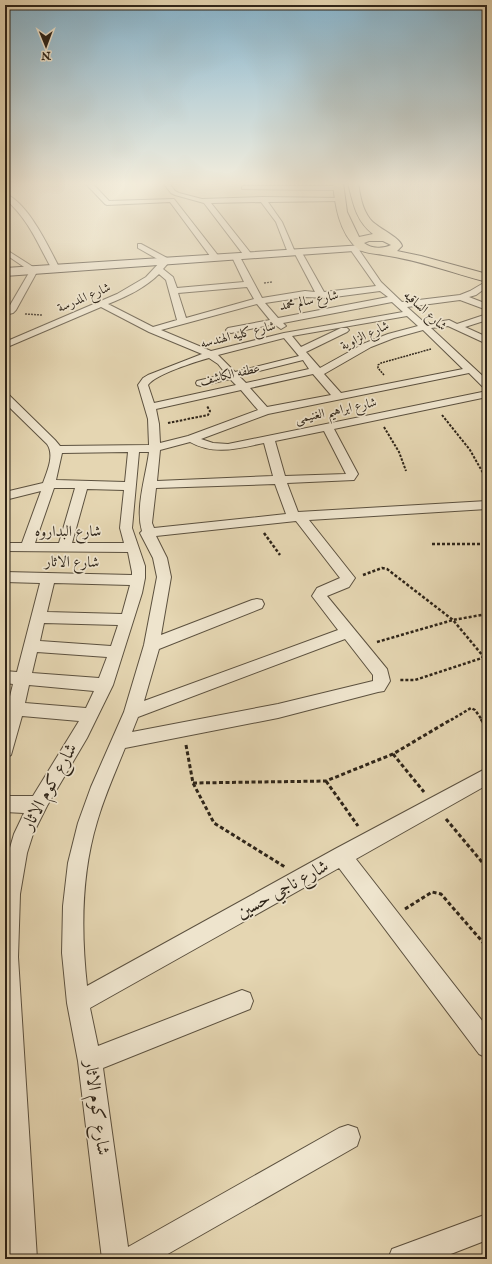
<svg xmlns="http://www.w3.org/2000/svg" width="492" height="1264" font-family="'IM FELL English',Amiri,serif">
  <rect width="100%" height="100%" fill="#e5d6b2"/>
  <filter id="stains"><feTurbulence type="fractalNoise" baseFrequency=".005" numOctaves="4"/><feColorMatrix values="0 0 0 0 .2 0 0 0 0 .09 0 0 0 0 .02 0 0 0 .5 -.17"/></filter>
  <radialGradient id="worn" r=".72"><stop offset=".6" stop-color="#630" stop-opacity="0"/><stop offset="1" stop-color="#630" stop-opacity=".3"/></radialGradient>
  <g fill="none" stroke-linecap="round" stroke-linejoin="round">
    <defs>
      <g id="street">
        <path d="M85,183h7l17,18 65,-2 46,59 -1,2h-6l-43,-58 -63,3 -2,-1z"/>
        <path d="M163,183h6l6,8 4,2 23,6 60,-2 80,1 1,1 -3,2 -72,1 14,20 13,30 6,-1 23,41 52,-6 -26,-37 4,-2h3l24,35 21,20 58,-7 10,-4 17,-10v6l-11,8 -7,2 18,7v6l-27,-10 -53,7 19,17 23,-4 8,4 30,-10v6l-22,7 22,10v7l-39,-18 -17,2 56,52v8l-4,-1 -14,-14 -201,41 -67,25 12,4 15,1 259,-53v6l-153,32 24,45 -4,6 -67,3 11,29 189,-11v8l-178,11 46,58 -6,9 -22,9 60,73 3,12 -6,10 -6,1 -100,26 -153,30c-10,25 -21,49 -28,74 -16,53 -16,110 -10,164l248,-137 152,-81v17l-131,74 131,168v31l-8,-4 -140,-186 -249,140 8,38 144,-56 8,3 3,8 -3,8 -147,59 25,179 211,-119 9,-3 9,3 3,9 -3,9 -198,113h-57l-24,-198 -11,-58 -5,-50 1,-47 5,-43 10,-40 13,-36 33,-75 20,-67 13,-68 -4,-19 -13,-25 2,-2c-7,-23 4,-55 7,-79h-10l-7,76 13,38v12l-3,15 -29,92 -26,53 -40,68 -14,28 -6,19 -7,41 -2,63 19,302h-28l-4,-124v-270l9,-31 10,-21 -19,-1v-16h28l46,-75 -57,-5 -11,39 -6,3v-41l8,-33 -8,-1v-12l12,1 23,-89 -35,-1v-10l127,3v-3l-4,-20 -123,-1v-8h17l19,-52 -36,9v-8l38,-9c4,-11 12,-28 4,-39l-42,-41v-9l4,1 46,45 5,6 89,-1 -1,-26 -10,-34 5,-7 5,-3 54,-21 -53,-22 -48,-25 -96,41v-6l112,-48 29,-17 15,-16 -23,-13v-4h3l28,15 1,2 -7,8 10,8 4,11 67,-6 -12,-25 4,-2 4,2 22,41 43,-7 10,1 -20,-38 -3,1 -4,-2 -12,-31 -15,-20 -50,1 42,53 -4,2h-3l-42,-55 -29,-8 -4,-2zM159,274l7,6 11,40 -24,7 -45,-23c18,-7 37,-16 51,-30zM247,287l7,12 -68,19 -8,-25zM380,291l8,6 -110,21 -13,-15 40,-6 22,1zM392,302l11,10 -119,21 -73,18 -50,-21 96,-26 13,16 -42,8 -2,2 2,2 3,1 43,-9 7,5 5,-3 -3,-3zM407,316l11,10 -30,8 -23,9 -45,25 -14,-16 41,-20 2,-2 -2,-2h-6l-40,19 -9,-11zM423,330l40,39 -122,24 -17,-19 47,-27 23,-9zM284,338l15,18 -64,16 -17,-17zM209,358l9,6 8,10 -29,7 -1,2 1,2 4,1 29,-7 6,6 -82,18 -6,-18c8,-11 47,-23 61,-27zM303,360l6,9 -63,14 -7,-7zM313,374l18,21 -64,12 -17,-19zM241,390l17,20 -70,26 -28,7 -1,-19 -3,-15zM324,431l22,43 -61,2 -10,-35zM190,442c25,14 49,6 74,1l9,33 -116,5 3,-31zM128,452l-3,30 -69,-2 6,-27zM275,484l11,30 -132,14 -2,-5 4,-35zM54,488h21l-16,55h-24zM87,489l37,1 -4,38 4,15h-52zM296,521l44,57 -23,10 -5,8 26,34 -194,71 15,-52 103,-41 2,-4 -2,-4 -5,-1 -5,1 -91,35 10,-58 -4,-19 -11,-22zM54,583l76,2 -8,29 -75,-2zM44,623l74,2 -7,21 -71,-5zM345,639l28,36v6l-95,23 -146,28 6,-15zM37,652l70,5 -8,21 -67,-5zM29,685l65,6 -8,17 -61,-5z"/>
        <path d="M244,186h94l3,2 -3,2 -96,-1v-2z"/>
        <path d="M5,194c23,8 44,54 55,75l-1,2h-6c-15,-26 -24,-52 -48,-72z"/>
        <path d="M5,249l33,21 -22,40 -3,3 -8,2v-6l4,-2 21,-36 -25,-17z"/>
        <path d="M487,1214v26l-49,19h-50l4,-10z"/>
      </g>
      <path id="secondary" d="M364,245l4,1 2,2 -2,2 -363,26v-8z"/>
      <path id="primary" d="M333,183h10l4,29 12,25 14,-3c-17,-13 -20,-31 -25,-51h10c2,12 4,26 12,36 7,9 30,18 32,27l-5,5 24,5 66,18v8c-35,-9 -68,-22 -104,-27 -9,-2 -19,-1 -26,-7 -18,-16 -22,-43 -24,-65zM369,241h14l8,4c-8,4 -19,4 -27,-2z"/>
    </defs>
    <!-- street casing -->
    <use href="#street" stroke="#5c513f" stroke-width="2"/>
    <!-- secondary casing -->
    <use href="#secondary" stroke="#2f2519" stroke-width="2"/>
    <!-- primary casing -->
    <use href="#primary" stroke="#2f2519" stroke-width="2"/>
    <!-- path-far3 -->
    <g stroke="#2f2519" stroke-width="1.5" stroke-dasharray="2 1" stroke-linecap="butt">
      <path d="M264,283l8,-1"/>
      <path d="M25,314l17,1"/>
      <path d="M384,375l-6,-7v-3l3,-2 50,-14"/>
    </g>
    <!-- path-far2 -->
    <g stroke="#2f2519" stroke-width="2" stroke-dasharray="2.5 1.5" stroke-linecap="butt">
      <path d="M442,415l28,35 17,30"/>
      <path d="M168,423l40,-8 2,-4 -3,-5"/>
      <path d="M384,427l15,25 7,19"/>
    </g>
    <!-- path-far1 -->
    <g stroke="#2f2519" stroke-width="2.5" stroke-dasharray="3 2" stroke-linecap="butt">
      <path d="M264,533l16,22"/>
      <path d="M432,544h55"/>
      <path d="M363,575l19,-7 5,1 66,51 30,36 -1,2 -67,22h-16"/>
      <path d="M377,642l76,-22 34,-6"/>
      <path d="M451,720l20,-12 4,2 7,10"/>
    </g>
    <!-- path -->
    <g stroke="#2f2519" stroke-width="3" stroke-dasharray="4 2.5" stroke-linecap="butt">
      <path d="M481,719l6,9"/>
      <path d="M186,745l7,38 21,40 71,44"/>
      <path d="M393,754l31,38"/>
      <path d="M326,781l32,45"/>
      <path d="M193,783l133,-2 67,-27 59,-35"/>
      <path d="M446,819l41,49"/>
      <path d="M405,909l27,-17 9,2 46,53"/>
    </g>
    <!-- street -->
    <use href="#street" fill="#eee4cd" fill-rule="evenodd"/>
    <!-- secondary -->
    <use href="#secondary" fill="#eee4cd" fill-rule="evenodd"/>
    <!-- primary -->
    <use href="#primary" fill="#e5d6b2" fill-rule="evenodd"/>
  </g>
  <!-- sky -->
  <linearGradient id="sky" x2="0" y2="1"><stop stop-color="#87b6d0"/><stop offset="0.51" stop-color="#f3eddc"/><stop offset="1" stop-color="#f3eddc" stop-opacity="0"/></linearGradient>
  <rect width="492" height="360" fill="url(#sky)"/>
  <g text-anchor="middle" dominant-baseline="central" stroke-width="3.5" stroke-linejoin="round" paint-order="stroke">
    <!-- far-street labels -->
    <g font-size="13" fill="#2f2519" stroke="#eee4cd">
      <text transform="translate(84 298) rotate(-23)">شارع المدرسة</text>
      <text transform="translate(309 301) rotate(-11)">شارع سالم محمد</text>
      <text transform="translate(425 311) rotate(42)">شارع الساقيه</text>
      <text transform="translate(238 335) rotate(-14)">شارع كليه الهندسه</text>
      <text transform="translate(365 336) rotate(-25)">شارع الزاوية</text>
      <text transform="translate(230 375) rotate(-13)">عطفه الكاشف</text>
      <text transform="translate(336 411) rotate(-12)">شارع ابراهيم الغنيمى</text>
    </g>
    <!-- street labels -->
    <g font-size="15" fill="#2f2519" stroke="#eee4cd">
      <text x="68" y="531">شارع البداروه</text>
      <text transform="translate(72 562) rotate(1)">شارع الاثار</text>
    </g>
    <!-- near-street labels -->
    <g font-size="18" fill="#2f2519" stroke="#eee4cd">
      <text transform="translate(50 787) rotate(-61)">شارع كوم الاثار</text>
      <text transform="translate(283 890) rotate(-29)">شارع ناجي حسين</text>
      <text transform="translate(96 1108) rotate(82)">شارع كوم الاثار</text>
    </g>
  </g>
  <!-- margin -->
  <rect width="492" height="1264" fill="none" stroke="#e5d6b2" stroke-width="20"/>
  <rect x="6" y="6" width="480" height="1252" fill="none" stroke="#2f2519" stroke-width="2"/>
  <rect x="10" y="10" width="472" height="1244" fill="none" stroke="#2f2519"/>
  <!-- north arrow -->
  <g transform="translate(46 46) rotate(179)" stroke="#eee4cd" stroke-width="3" paint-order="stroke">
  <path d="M0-3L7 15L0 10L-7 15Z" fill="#2f2519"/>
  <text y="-6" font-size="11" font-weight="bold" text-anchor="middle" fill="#2f2519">N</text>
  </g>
  <rect width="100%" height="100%" filter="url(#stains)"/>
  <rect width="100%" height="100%" fill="url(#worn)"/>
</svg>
